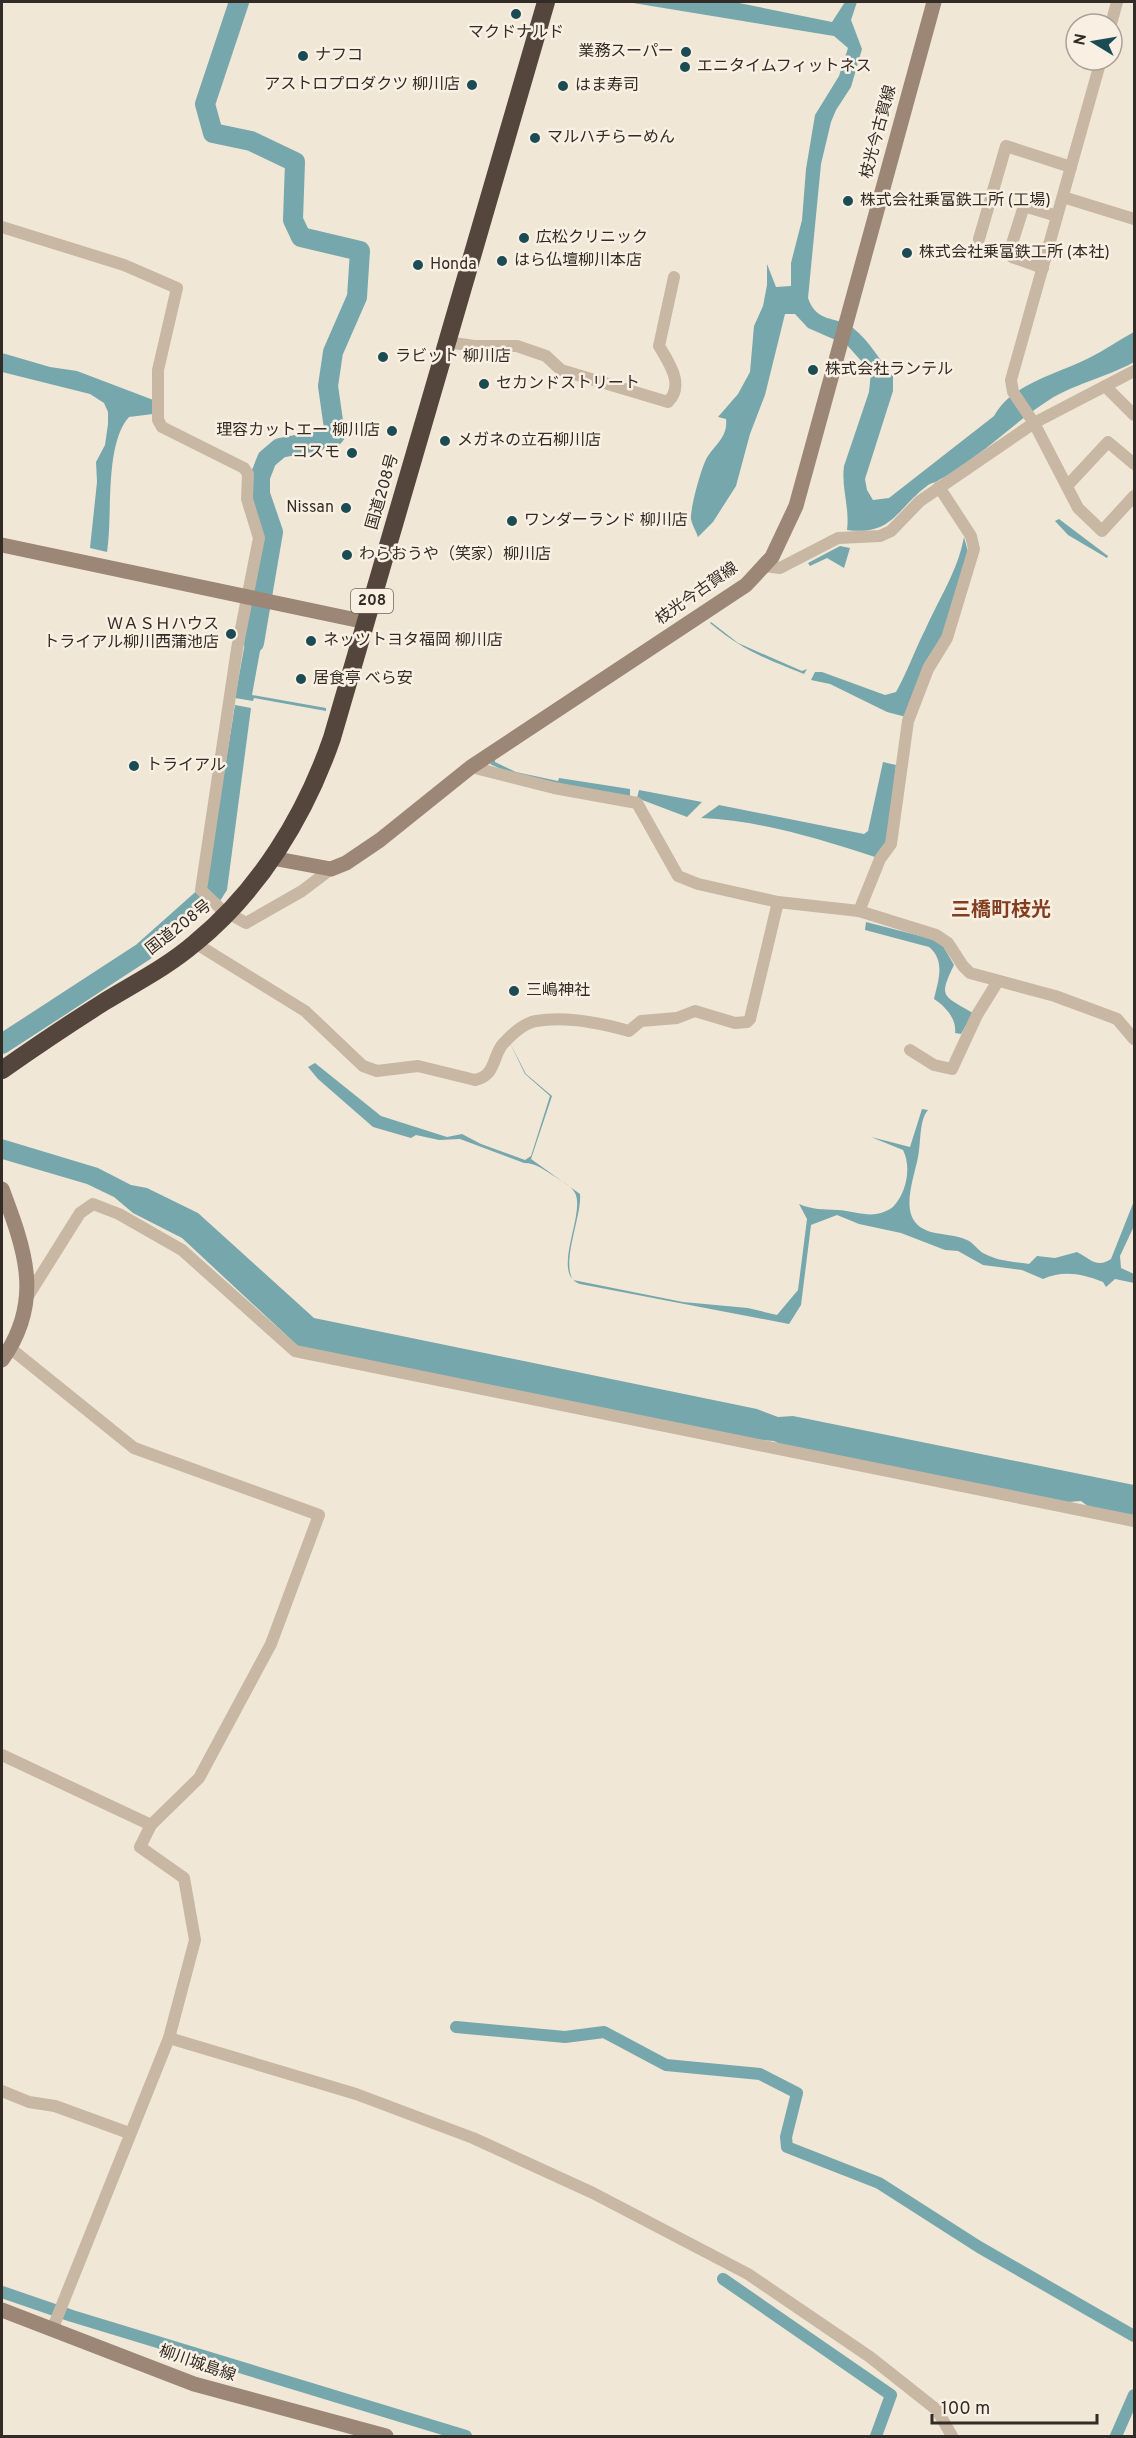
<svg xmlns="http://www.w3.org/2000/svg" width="1136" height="2438" font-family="Overpass,'Noto Sans JP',sans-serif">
  <rect width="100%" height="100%" fill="#f1e7d7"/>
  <!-- water -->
  <g fill="#76a7ad">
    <path d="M627,2h107l98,20 13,-20h12l-6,18 11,29 -11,38 -15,23 -5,12 -10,42 -13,134c9,26 27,17 45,30 16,12 27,33 40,48v15l-28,88 2,11 6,10 16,-2 105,-82c18,-33 64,-42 95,-58 16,-8 30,-18 45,-26v30c-28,16 -63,22 -91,42 -24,16 -45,36 -69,53 -11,8 -23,17 -35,23 -4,3 -9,3 -12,6 -31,23 -34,50 -80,44 3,-22 -6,-42 -3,-64l25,-74 2,-20 -24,-27 -39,-17 -13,-14h-10l-20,81 -15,39 -14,52 -23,36 -15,15c-2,-6 -6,-12 -7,-18 -1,-10 11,-55 17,-63 8,-12 20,-20 18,-37l-8,-2 20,-23 12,-22 4,-46 9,-20 4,-21v-21l9,23 15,-1v-23l11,-43 4,-51 9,-54 24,-39 9,-28 -14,-12z"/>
    <path d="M2,353l48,14 27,4 79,30 -3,13 -24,3c-25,28 -16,98 -22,135l-17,-4 7,-66 -1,-20 9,-17 3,-21v-12l-4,-9 -14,-9 -88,-22z"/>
    <path d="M1059,519l49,37 -1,2 -39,-23 -13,-14z"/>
    <path d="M964,537l4,15 -21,76 -23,36 -18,53 -19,-5 -57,-28 -19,-4 4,-8h7l63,23 11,-3c12,-21 19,-43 30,-64 14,-31 32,-58 38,-91z"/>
    <path d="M840,546l10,2 -6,20 -17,-10 -17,8 -2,-3z"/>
    <path d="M250,615l16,3 -14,77 74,13v3l-72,-13 -1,3 -18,-3z"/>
    <path d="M711,622l27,21 64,28 5,-2 -3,5c-40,-16 -60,-23 -94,-51z"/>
    <path d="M235,705l16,3 -24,182 -7,11 -14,-14z"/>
    <path d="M495,758v4l21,10 42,9 1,-3 71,11v7c-48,-6 -97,-11 -140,-32z"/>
    <path d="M883,762l13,3 -9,80 -12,12c-59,-19 -112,-36 -174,-39l18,-13 145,29 4,-3z"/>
    <path d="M639,790l63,12 -15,15 -50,-19z"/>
    <path d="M866,922l66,17 11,7 11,19c-16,33 -11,30 19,48l-12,21 -6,-1c2,-14 -10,-27 -21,-34 4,-18 12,-38 -5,-52l-64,-17z"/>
    <path d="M509,1041l17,33 26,22 -21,63 49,35c2,22 -19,67 -7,86l110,22 65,6 29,7 21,-25 9,-71 -8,-15c14,6 24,5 38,6 22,1 36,11 56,-3 13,-14 19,-39 10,-57l-32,-13 39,10 12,-38 6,1c-9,10 -7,33 -10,47 -5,26 -22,65 13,75 12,3 25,3 36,8 7,3 11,11 18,14 13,7 30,8 44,10l8,-8 18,2 22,-6c12,6 20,17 34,7l23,-58v25l-14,30 1,12 13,6v9l-19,-4 -9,8 -3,-5c-21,-8 -39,-12 -60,-3l-21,-9 -39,-5 -25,-14 -13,-1 -44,-17 -42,-9 -22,-9 -26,10 -10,80 -12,19 -209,-40c-30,-10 6,-70 -5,-91 -4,-8 -14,-12 -21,-17 -10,-6 -18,-13 -30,-13l-64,-24 -21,1 -23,-5 -5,3 -38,-11 -55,-48 -10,-12 7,-4 66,53 66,21 15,-3 19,10 44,16 6,-4 19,-60 -25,-22z"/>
    <path d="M2,1139l96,29 33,17 16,3 51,25 116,105 443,91 21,8 15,-1 341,69v31l-45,-9 -8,-6 -13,1 -284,-56 -10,-5 -25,-2 -450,-92 -117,-109 -49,-25 -19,-16 -27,-13 -85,-25z"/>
  </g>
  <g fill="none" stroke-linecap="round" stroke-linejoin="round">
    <!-- canal -->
    <g stroke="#76a7ad" stroke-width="12">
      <path d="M456,2027l109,10 39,-5 62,33 94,9 37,19 -11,44 1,10 92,36 100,64 155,89"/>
      <path d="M723,2279l168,116 -15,41"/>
      <path d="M2,2292l70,24 394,120"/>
      <path d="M1116,2436l18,-41"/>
    </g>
    <!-- river -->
    <g stroke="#76a7ad" stroke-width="20">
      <path d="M239,2l-34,102 8,29 38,8 44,21 -2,58 8,17 59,14 -3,46 -24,55 -5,34 7,49 -3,3 -52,10 -13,11 -7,18v17l13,38 -19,111"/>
      <path d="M2,1044l141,-92 73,-65v-8"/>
    </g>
    <!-- street -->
    <g stroke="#c8b7a3" stroke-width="12">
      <path d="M1111,24l6,-22"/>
      <path d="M1101,60l-90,320 2,12 21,31 44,85 24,23 32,-35"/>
      <path d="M1063,197l71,22"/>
      <path d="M2,227l122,38 53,23 -19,82v50l4,7 82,41 4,6 -1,25 12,39 -22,111 -36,241 20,19 25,14 56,-32 29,-22"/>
      <path d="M979,239l27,-93 65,21"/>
      <path d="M1043,268l-31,-11 -3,-4 14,-44 4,-2 30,9"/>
      <path d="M447,342l27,4h43l29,10 15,14 107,32c17,-17 1,-39 -9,-56l15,-69"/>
      <path d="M1105,386l29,29"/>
      <path d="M1067,486l41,-44 26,22"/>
      <path d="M764,566l16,2 58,-30 42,-2 11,-5 29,-30 114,-78 100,-52"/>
      <path d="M471,767l83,21 83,15 41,73 20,8 80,18 81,9 77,24 12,8 15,23 7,7 85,23 62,23 17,20"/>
      <path d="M859,911l21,-52 11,-15 17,-123 20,-52 19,-31 27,-89 -3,-13 -32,-49"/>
      <path d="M195,943l110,68 58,55 14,5 41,-5 57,14c20,-4 17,-21 27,-35 8,-9 22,-22 34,-24 28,-5 65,2 93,10l12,-10 36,-3 18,-7 40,12 12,-1 3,-3 28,-117"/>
      <path d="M910,1050l24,15 18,4 25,-54 21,-34"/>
      <path d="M28,1296l52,-83 13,-9 26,10 63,36 113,101 839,170"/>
      <path d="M10,1348l124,100 185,67 -48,129 -72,134 -48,47 -11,22 44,31 11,62 -26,98 -117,292"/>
      <path d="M2,1755l149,70"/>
      <path d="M169,2038l187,56 117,44 120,55 155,81 122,83 67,53 15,26"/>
      <path d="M2,2091l27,11 26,4 74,27"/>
    </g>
    <!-- secondary -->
    <g stroke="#9c8675" stroke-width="15">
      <path d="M2,545l364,77"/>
      <path d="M272,858l59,11 15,-6 34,-23 91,-73 275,-182 26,-28 24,-51 138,-504"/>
      <path d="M2,1189c23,61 42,112 0,171"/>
      <path d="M2,2310l192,74 192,52"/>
    </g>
    <!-- highway -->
    <path stroke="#54463c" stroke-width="18" d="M2,1070c33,-23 67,-46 102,-68 31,-19 63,-35 91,-59 64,-52 110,-127 137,-205l214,-736"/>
  </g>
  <!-- markers -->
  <g fill="#1b4c54" stroke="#f9f0e3" stroke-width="2">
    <circle cx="516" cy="14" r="6"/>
    <circle cx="686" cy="52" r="6"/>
    <circle cx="303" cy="56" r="6"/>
    <circle cx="685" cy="67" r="6"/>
    <circle cx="472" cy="85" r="6"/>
    <circle cx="563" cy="86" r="6"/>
    <circle cx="535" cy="138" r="6"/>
    <circle cx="848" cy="201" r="6"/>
    <circle cx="524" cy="238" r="6"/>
    <circle cx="907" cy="253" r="6"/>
    <circle cx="502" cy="261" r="6"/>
    <circle cx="418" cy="265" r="6"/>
    <circle cx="383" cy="357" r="6"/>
    <circle cx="813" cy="370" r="6"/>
    <circle cx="484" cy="384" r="6"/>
    <circle cx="392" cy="431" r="6"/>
    <circle cx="445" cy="441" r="6"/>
    <circle cx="352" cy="453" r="6"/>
    <circle cx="346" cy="508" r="6"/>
    <circle cx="512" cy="521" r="6"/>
    <circle cx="347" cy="555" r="6"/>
    <circle cx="231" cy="634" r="6"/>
    <circle cx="311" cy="641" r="6"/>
    <circle cx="301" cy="679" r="6"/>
    <circle cx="134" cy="766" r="6"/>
    <circle cx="514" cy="991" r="6"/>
  </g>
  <g text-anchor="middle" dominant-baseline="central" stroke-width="5" stroke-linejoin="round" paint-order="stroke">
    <!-- shield labels -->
    <rect fill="#f9f0e3" stroke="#6e665e" stroke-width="1.5" x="351" y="589" width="42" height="24" rx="4.5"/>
    <g font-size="15" font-weight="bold" fill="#332b25">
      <text x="372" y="601">208</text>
    </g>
    <!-- poi labels -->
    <g font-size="16" fill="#332b25" stroke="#f9f0e3" text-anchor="start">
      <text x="516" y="33" text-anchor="middle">マクドナルド</text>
      <text x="674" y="52" text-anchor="end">業務スーパー</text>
      <text x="315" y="56">ナフコ</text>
      <text x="697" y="67">エニタイムフィットネス</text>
      <text x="460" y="85" text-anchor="end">アストロプロダクツ 柳川店</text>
      <text x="575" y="86">はま寿司</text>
      <text x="547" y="138">マルハチらーめん</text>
      <text x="860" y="201">株式会社乗富鉄工所 (工場)</text>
      <text x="536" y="238">広松クリニック</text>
      <text x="919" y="253">株式会社乗富鉄工所 (本社)</text>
      <text x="514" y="261">はら仏壇柳川本店</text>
      <text x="430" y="265">Honda</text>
      <text x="395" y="357">ラビット 柳川店</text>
      <text x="825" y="370">株式会社ランテル</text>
      <text x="496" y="384">セカンドストリート</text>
      <text x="380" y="431" text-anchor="end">理容カットエー 柳川店</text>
      <text x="457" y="441">メガネの立石柳川店</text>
      <text x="340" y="453" text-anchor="end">コスモ</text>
      <text x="334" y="508" text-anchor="end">Nissan</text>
      <text x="524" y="521">ワンダーランド 柳川店</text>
      <text x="359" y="555">わらおうや（笑家）柳川店</text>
      <text x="219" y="625" text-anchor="end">ＷＡＳＨハウス<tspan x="219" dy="18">トライアル柳川西蒲池店</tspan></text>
      <text x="323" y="641">ネッツトヨタ福岡 柳川店</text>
      <text x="313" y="679">居食亭 べら安</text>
      <text x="146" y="766">トライアル</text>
      <text x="526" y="991">三嶋神社</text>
    </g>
    <!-- street labels -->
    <g font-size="16" fill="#332b25" stroke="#f9f0e3">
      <text transform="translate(879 132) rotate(-75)">枝光今古賀線</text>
      <text transform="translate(383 492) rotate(-74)">国道208号</text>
      <text transform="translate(697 594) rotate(-35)">枝光今古賀線</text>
      <text transform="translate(179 928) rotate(-38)">国道208号</text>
      <text transform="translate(197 2364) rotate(19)">柳川城島線</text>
    </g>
    <!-- quarter labels -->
    <g font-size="20" font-weight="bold" fill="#823e1f" stroke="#f9f0e3">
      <text x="1001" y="911">三橋町枝光</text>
    </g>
  </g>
  <!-- border -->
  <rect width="1136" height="2438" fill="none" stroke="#332b25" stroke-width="6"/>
  <!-- north arrow -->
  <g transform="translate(1094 42) rotate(281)"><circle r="28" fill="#f9f0e3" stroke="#aaa197" stroke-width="1.5"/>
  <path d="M0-4.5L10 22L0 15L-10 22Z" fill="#1b4c54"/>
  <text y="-9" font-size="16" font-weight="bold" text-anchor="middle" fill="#332b25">N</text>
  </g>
  <!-- scale -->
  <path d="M932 2414v9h165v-9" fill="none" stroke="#332b25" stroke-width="3"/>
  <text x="941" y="2414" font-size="18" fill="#332b25" stroke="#f9f0e3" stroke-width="4.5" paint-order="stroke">100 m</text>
</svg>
